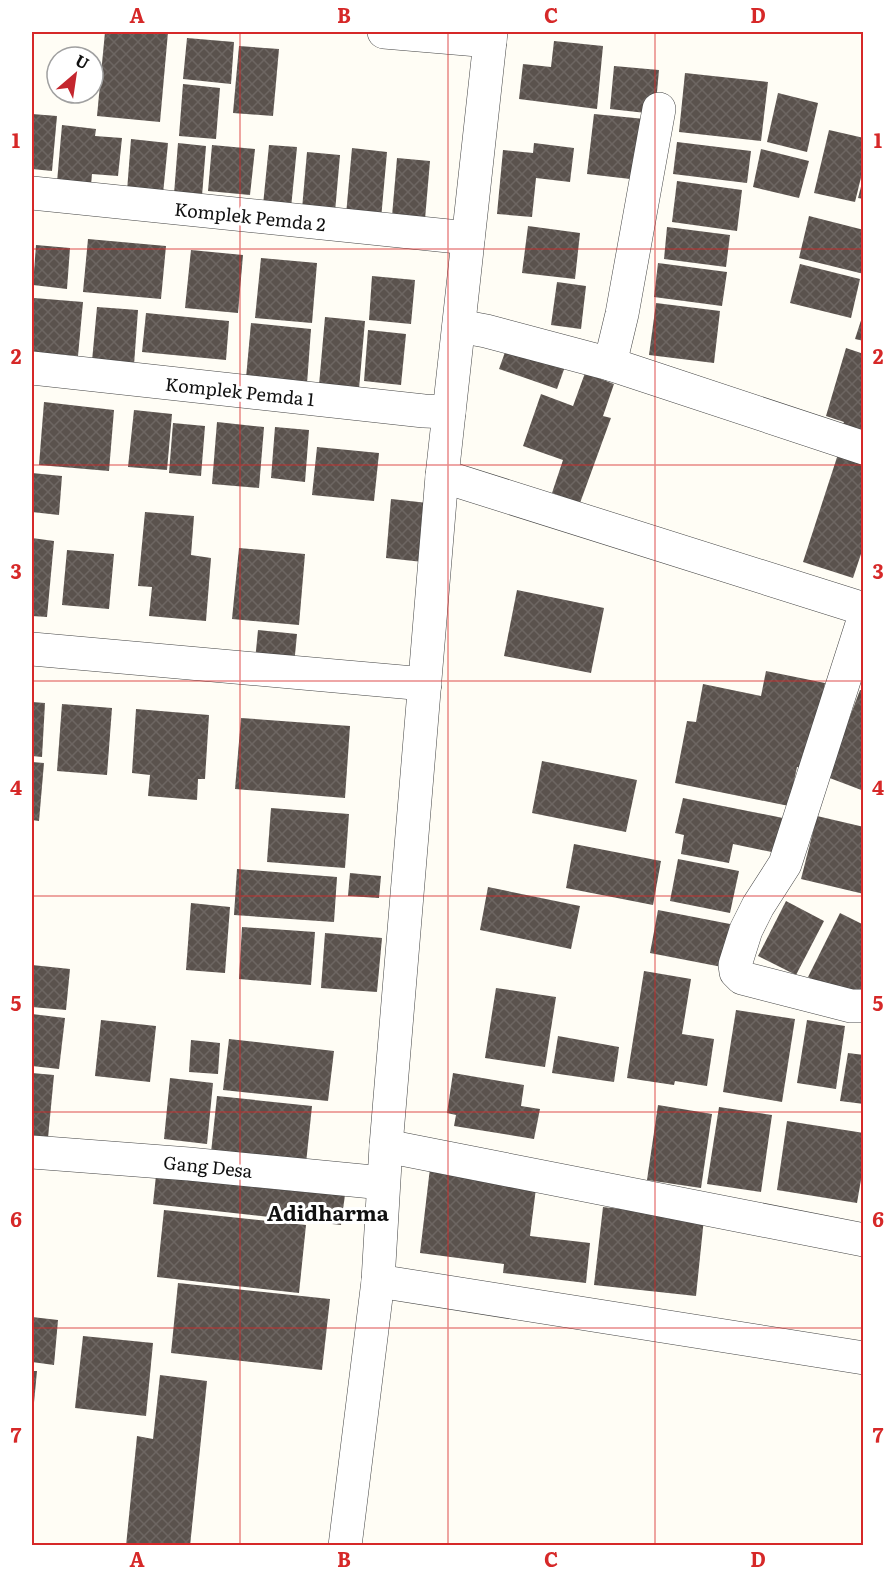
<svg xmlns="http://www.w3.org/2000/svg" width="895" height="1577" font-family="Literata,serif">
  <defs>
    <pattern id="building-cross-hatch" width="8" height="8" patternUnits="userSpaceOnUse" patternTransform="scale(1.5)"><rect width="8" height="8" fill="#5a524d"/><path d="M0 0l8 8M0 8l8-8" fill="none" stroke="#6d6662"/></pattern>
  </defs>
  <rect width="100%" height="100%" fill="#fffdf5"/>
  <!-- building -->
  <g fill="url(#building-cross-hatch)">
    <path d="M105,32h63l-8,90 -63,-6z"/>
    <path d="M187,38l47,4 -3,42 -48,-5z"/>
    <path d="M554,41l49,5 -6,63 -78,-10 4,-35 28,3z"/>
    <path d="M239,46l40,3 -6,67 -40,-3z"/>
    <path d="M614,66l45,4 -4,44 -45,-5z"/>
    <path d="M685,73l83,9 -7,59 -82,-9z"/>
    <path d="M183,84l37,4 -4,51 -37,-3z"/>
    <path d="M778,93l40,10 -11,49 -40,-10z"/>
    <path d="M32,114l25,2 -5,55 -20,-2z"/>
    <path d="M594,114l51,5 -6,61 -52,-6z"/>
    <path d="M62,125l34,4 -1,7 27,2 -4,38 -26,-2 -1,11 -34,-3z"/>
    <path d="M829,130l35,8v27l-9,37 -41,-9z"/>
    <path d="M131,139l37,4 -5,51 -36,-3z"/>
    <path d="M677,142l74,9 -4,32 -74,-9z"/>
    <path d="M178,143l28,3 -4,50 -28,-2z"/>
    <path d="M534,143l40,5 -4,34 -34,-4 -4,39 -35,-3 6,-64 30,3z"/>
    <path d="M212,145l43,4 -5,46 -42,-4z"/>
    <path d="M269,145l28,2 -6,61 -28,-3z"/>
    <path d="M352,148l35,4 -6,67 -35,-4z"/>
    <path d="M761,149l48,12 -10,37 -46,-11z"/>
    <path d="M307,152l33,3 -5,57 -33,-3z"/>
    <path d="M397,158l33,3 -5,58 -33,-3z"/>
    <path d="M863,179h1v20l-6,-1z"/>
    <path d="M677,181l65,9 -5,41 -65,-9z"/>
    <path d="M809,216l55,14v44l-65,-16z"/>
    <path d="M528,226l52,7 -5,46 -53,-6z"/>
    <path d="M667,227l63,8 -4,32 -62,-8z"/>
    <path d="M88,239l78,7 -5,53 -78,-7z"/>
    <path d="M36,245l34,3 -3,41 -34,-4z"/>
    <path d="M191,250l52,5 -5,58 -53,-5z"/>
    <path d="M261,258l56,5 -5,60 -57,-5z"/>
    <path d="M658,263l69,9 -5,34 -68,-9z"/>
    <path d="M800,264l60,15 -9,39 -61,-15z"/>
    <path d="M372,276l43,4 -4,44 -42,-4z"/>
    <path d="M557,282l29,4 -5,43 -30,-4z"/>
    <path d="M34,298l49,4 -5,54 -46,-4z"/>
    <path d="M656,303l64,8 -6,52 -65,-8z"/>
    <path d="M97,307l41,3 -4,55 -42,-4z"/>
    <path d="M864,311v30l-9,-2z"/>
    <path d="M146,313l83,8 -3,39 -84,-8z"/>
    <path d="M325,317l40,4 -6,68 -40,-4z"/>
    <path d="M251,323l60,6 -4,55 -61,-6z"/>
    <path d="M368,330l38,4 -5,51 -37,-4z"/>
    <path d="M509,341l58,20 -10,28 -58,-20z"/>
    <path d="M846,348l18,6v78l-22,-6 2,-4 -18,-6z"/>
    <path d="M585,373l29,11 -11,32 8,2 -31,85 -28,-10 11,-33 -40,-14 18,-52 32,12z"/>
    <path d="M44,402l70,8 -5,61 -70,-6z"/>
    <path d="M134,410l38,4 -5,56 -39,-3z"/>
    <path d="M217,422l47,5 -5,61 -47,-4z"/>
    <path d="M173,423l32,3 -4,50 -32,-3z"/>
    <path d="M275,427l34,3 -4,52 -34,-4z"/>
    <path d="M317,447l62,6 -5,48 -62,-6z"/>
    <path d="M839,451l25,8v86l-11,33 -50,-16z"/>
    <path d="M32,473l30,3 -3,39 -27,-3z"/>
    <path d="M391,499l37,4 -5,59 -37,-4z"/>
    <path d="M145,512l49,4 -3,39 20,3 -5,63 -57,-5 3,-29 -14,-1z"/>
    <path d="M32,538l22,3 -7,76 -15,-1z"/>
    <path d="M239,548l66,6 -6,71 -67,-6z"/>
    <path d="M67,550l47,4 -5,55 -47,-4z"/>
    <path d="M517,590l87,18 -13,65 -87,-17z"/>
    <path d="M258,630l39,4 -3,31 -39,-4z"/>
    <path d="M766,671l59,12 -17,86 -11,-2 -8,39 -114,-23 12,-62 9,1 7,-38 58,12z"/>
    <path d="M860,690l4,1v100l-37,-14z"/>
    <path d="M32,702l13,1 -3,54 -10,-1z"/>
    <path d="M62,704l50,4 -5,67 -50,-4z"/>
    <path d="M136,709l73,6 -4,64h-7l-1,21 -49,-4 2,-21 -18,-2z"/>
    <path d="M241,718l109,8 -5,72 -110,-9z"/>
    <path d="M542,761l95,19 -11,52 -94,-19z"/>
    <path d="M32,762l12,1 -5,58 -7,-1z"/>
    <path d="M683,798l110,22 -7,35 -53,-11 -4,19 -48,-9 3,-19 -9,-2z"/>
    <path d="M271,808l78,6 -4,54 -78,-6z"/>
    <path d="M817,816l47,11v67l-63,-15z"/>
    <path d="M574,844l87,17 -8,44 -87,-17z"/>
    <path d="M678,859l61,12 -9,42 -60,-12z"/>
    <path d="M237,869l100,8 -3,45 -100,-7z"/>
    <path d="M350,873l31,3 -2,22 -31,-2z"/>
    <path d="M488,887l92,19 -9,43 -91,-19z"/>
    <path d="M786,901l38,20 -28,54 -38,-19z"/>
    <path d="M191,903l39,4 -5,66 -39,-3z"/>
    <path d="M658,910l72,14 -8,43 -72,-14z"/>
    <path d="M840,913l24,12v63l-8,14 -48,-25z"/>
    <path d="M242,927l73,5 -4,53 -72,-6z"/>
    <path d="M325,933l57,5 -5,54 -56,-4z"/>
    <path d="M32,965l38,4 -4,41 -34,-3z"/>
    <path d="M644,971l47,8 -9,55 32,5 -7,47 -32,-5 -1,4 -47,-7z"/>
    <path d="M496,988l60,9 -11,70 -60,-9z"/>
    <path d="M736,1010l59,9 -13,83 -59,-10z"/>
    <path d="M32,1014l33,4 -6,51 -27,-3z"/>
    <path d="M101,1020l55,6 -6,56 -55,-6z"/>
    <path d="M807,1020l38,6 -9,63 -39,-6z"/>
    <path d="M558,1036l61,11 -5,35 -62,-9z"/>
    <path d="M229,1039l105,12 -6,50 -105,-11z"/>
    <path d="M191,1040l29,3 -2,31 -29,-2z"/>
    <path d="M848,1053l16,2v49l-24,-3z"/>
    <path d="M32,1073l22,2 -6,63 -16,-2z"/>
    <path d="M453,1073l71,12 -3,21 19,3 -6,30 -80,-13 2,-11 -9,-2z"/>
    <path d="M170,1078l43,5 -6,61 -43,-5z"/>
    <path d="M217,1096l95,10 -7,67 -95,-11z"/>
    <path d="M658,1105l54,9 -11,74 -54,-8z"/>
    <path d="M719,1107l53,8 -11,77 -54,-8z"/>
    <path d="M787,1121l77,12v29l-7,41 -80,-13z"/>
    <path d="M157,1166l189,21 -5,38 -188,-21z"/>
    <path d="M430,1168l107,12 -7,56 60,7 -4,40 -83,-10 1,-9 -84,-11z"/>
    <path d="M603,1207l101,11 -8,78 -102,-11z"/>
    <path d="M164,1210l142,15 -7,68 -142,-16z"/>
    <path d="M178,1283l152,16 -8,71 -151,-17z"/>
    <path d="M32,1317l26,3 -4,45 -22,-3z"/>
    <path d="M83,1336l70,7 -7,73 -71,-8z"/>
    <path d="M32,1371h5l-4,42h-1z"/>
    <path d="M160,1375l47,6 -17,165h-64l11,-110 16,3z"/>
  </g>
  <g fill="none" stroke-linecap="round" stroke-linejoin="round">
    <defs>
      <g id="street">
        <path d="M384,32l106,9"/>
        <path d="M32,193l436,45"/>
        <path d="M459,326l27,5 124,33 12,-50 37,-205"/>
        <path d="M610,364l254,84"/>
        <path d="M32,368l392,43 25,1"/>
        <path d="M442,476l422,133"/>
        <path d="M864,618l-79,246 -27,42 -12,24 -11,35 1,7 6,6 109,28h13"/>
        <path d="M32,649l393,35"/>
        <path d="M386,1146l478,94"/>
        <path d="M32,1152l157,12 194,19"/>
        <path d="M378,1281l486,77"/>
        <path d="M345,1546l33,-265 8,-135 56,-670 49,-444"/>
      </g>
    </defs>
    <!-- street casing -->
    <use href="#street" stroke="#444" stroke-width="34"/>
    <!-- street -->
    <use href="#street" stroke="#fff" stroke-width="33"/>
  </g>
  <!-- grid -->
  <path fill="none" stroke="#d62828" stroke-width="1.5" stroke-opacity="0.55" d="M240,32v1514M448,32v1514M655,32v1514M32,249h832M32,465h832M32,681h832M32,896h832M32,1112h832M32,1328h832"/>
  <g text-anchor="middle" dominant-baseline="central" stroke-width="6" stroke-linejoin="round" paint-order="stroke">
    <!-- street labels -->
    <g font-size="18" fill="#111" stroke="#fff">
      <text transform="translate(250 216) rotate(6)">Komplek Pemda 2</text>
      <text transform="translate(240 391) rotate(6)">Komplek Pemda 1</text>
      <text transform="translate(208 1166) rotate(6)">Gang Desa</text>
    </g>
    <!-- quarter labels -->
    <g font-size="21" font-weight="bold" fill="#111" stroke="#fff">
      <text x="328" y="1211">Adidharma</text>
    </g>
  </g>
  <!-- border -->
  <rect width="895" height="1577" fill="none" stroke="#ffffff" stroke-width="66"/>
  <!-- north arrow -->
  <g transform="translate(75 75) rotate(29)"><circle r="28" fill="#ffffff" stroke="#a0a0a0" stroke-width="1.5"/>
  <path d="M0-4.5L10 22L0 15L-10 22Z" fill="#c4262e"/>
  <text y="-9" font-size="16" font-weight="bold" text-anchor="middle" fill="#111111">U</text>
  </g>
  <rect x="33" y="33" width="829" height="1511" fill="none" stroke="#d62828" stroke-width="2"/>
  <g font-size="20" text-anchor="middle" font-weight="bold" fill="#d62828">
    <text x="137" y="23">A</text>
    <text x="344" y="23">B</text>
    <text x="551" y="23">C</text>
    <text x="758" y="23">D</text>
    <text x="16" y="148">1</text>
    <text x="878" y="148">1</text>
    <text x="16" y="364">2</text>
    <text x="878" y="364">2</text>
    <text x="16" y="579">3</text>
    <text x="878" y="579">3</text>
    <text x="16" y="795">4</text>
    <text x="878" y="795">4</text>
    <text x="16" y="1011">5</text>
    <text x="878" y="1011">5</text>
    <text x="16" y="1227">6</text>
    <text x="878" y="1227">6</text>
    <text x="16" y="1443">7</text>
    <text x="878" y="1443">7</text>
    <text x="137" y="1567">A</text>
    <text x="344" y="1567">B</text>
    <text x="551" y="1567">C</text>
    <text x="758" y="1567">D</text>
  </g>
</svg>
